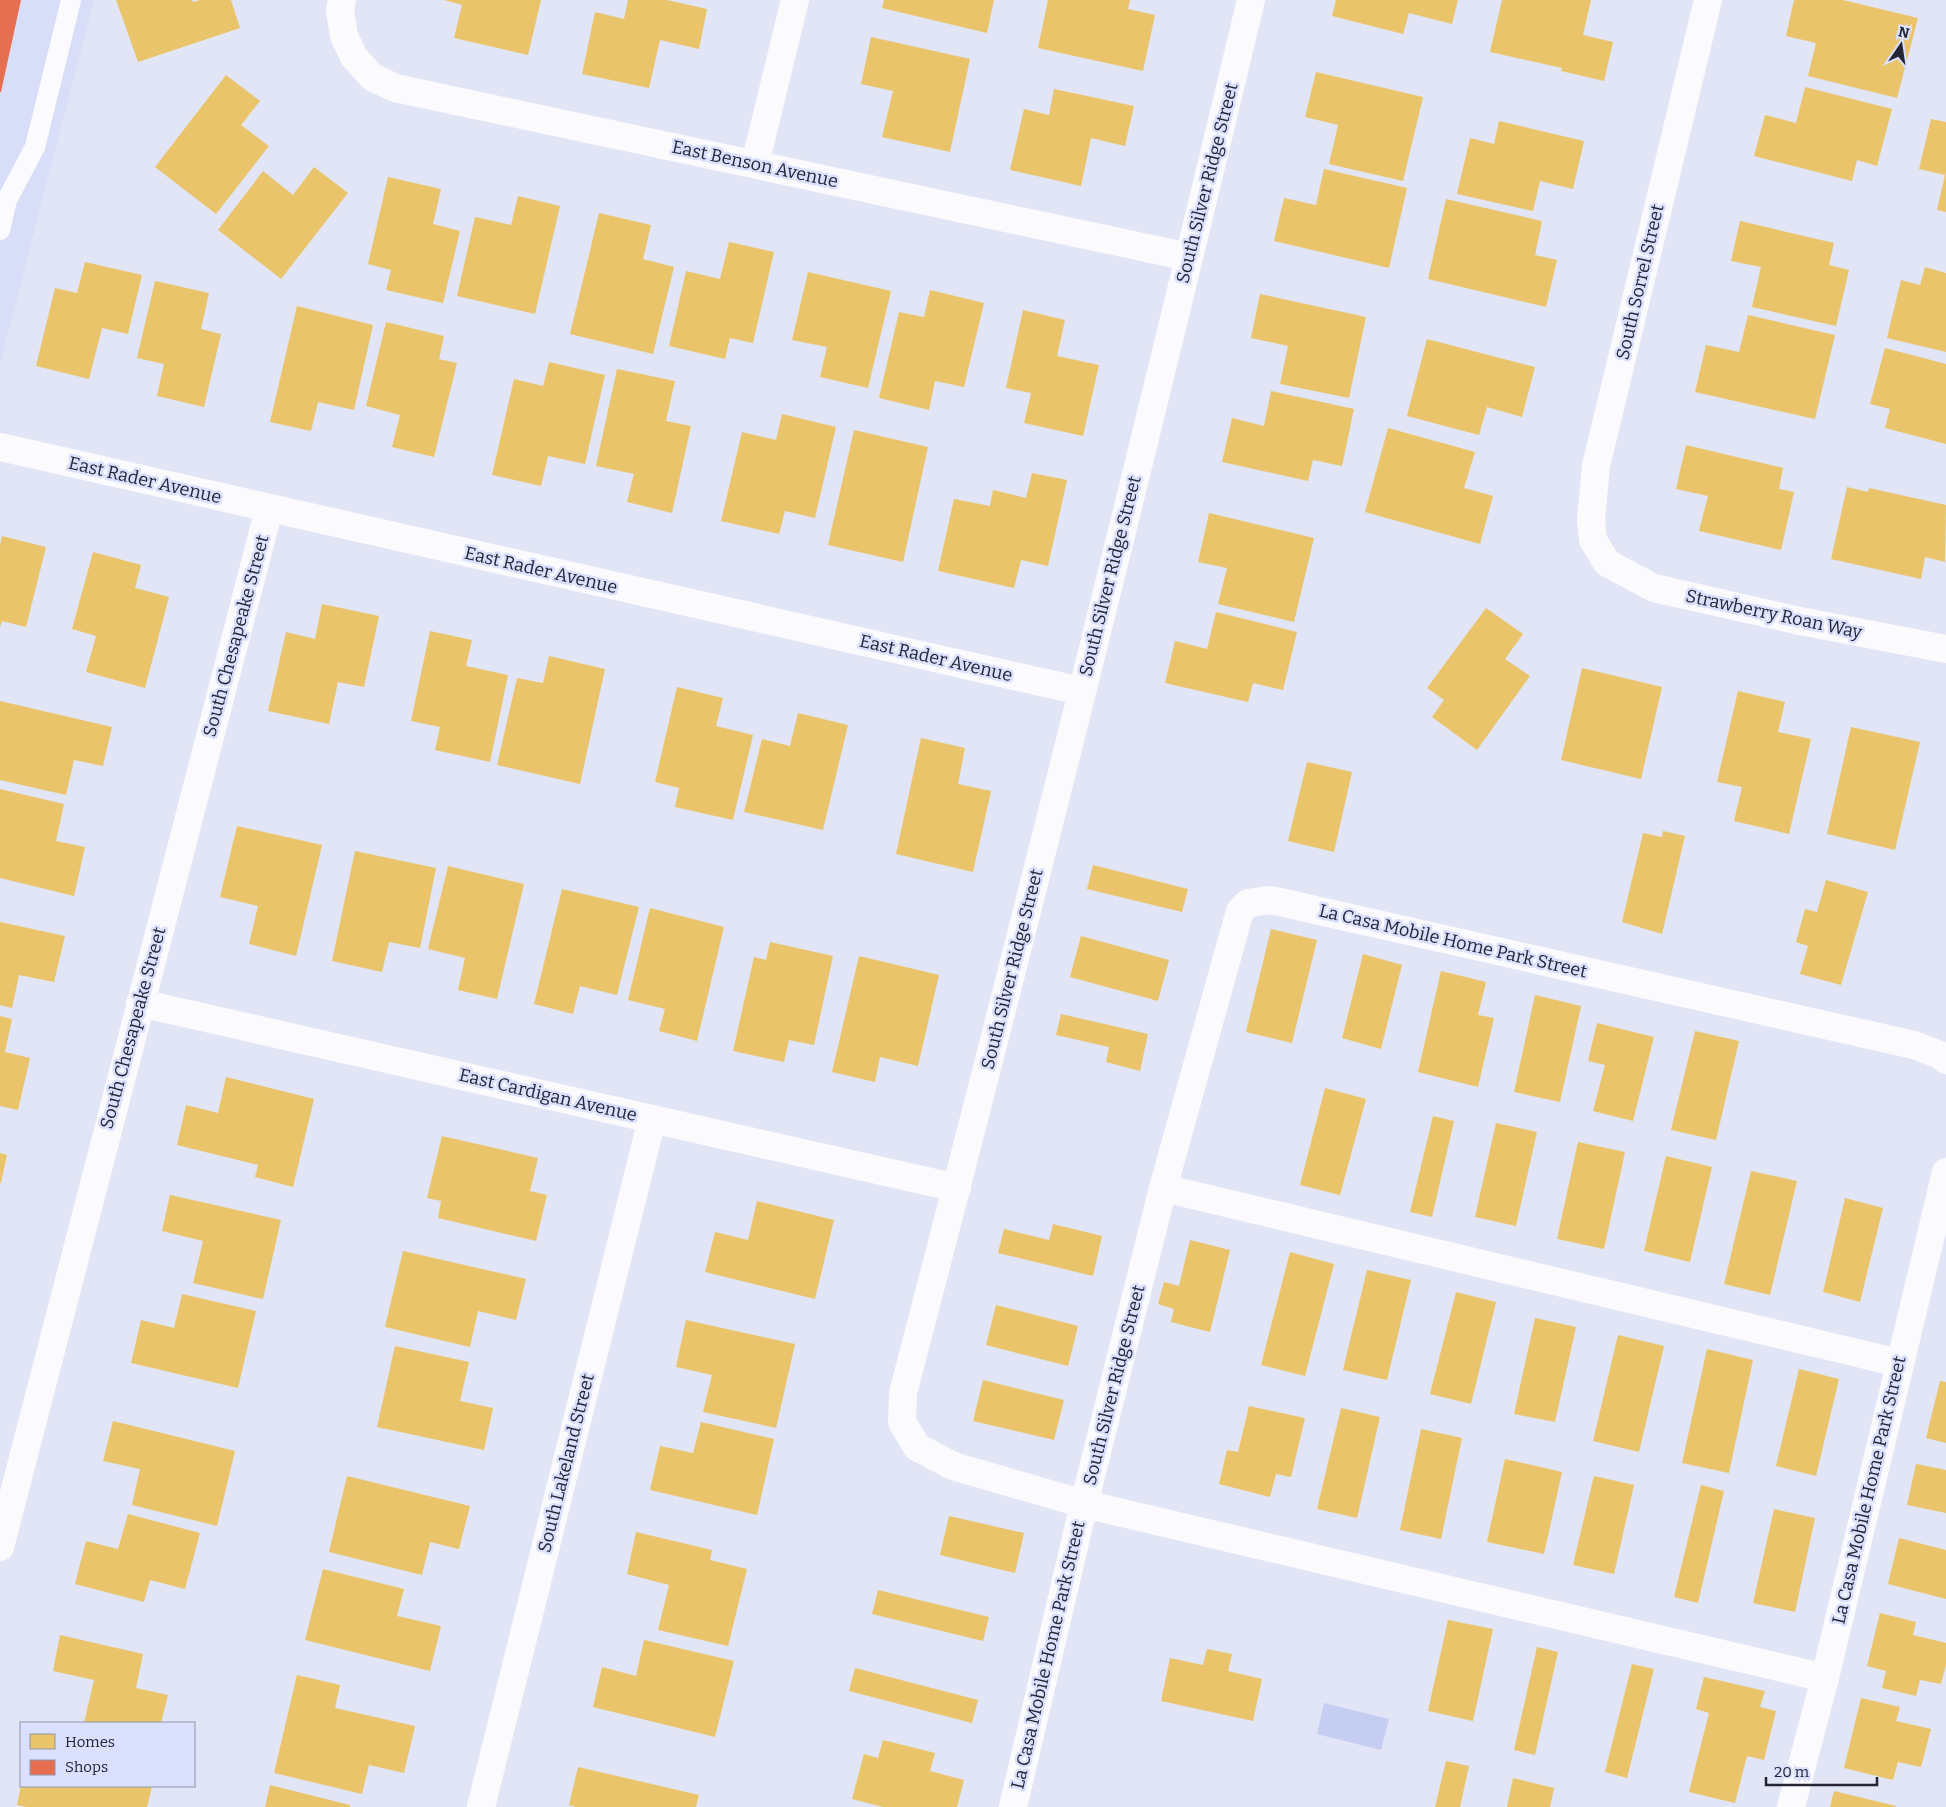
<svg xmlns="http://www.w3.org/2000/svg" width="1946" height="1807" font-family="Bitter,serif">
  <rect width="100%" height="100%" fill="#e2e5f5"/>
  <!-- built -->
  <path fill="#d9def8" d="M0,0h94l-94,364z"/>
  <!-- water -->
  <path fill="#c5cdf3" d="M1324,1703l65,16 -8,31 -64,-16z"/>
  <!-- homes -->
  <g fill="#e9c46a">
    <path d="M116,0h76l1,2 7,-2h31l9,28 -102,34z"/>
    <path d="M444,0h97l-13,55 -74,-17 8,-33z"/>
    <path d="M628,0h39l40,9 -8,40 -39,-9 -11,48 -67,-14 13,-62 29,7z"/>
    <path d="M884,0h110l-7,33 -105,-25z"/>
    <path d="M1048,0h82l-2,9 27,6 -12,56 -105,-23z"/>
    <path d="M1336,0h122l-6,24 -43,-11 -6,21 -71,-18z"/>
    <path d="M1502,0h89l-8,35 30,7 -9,39 -43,-10 1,-3 -72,-16z"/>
    <path d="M1794,0h49l75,18 -21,80 -89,-22 8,-33 -30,-7z"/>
    <path d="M871,37l99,22 -20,93 -68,-15 11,-46 -32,-7z"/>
    <path d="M1316,72l107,25 -20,84 -74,-17 9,-39 -33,-8z"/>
    <path d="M226,75l34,26 -19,24 28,21 -53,68 -61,-47z"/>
    <path d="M1805,87l87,22 -15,57 -20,-6 -5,21 -98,-25 11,-41 31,8z"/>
    <path d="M1054,89l80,17 -9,40 -34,-8 -10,48 -71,-16 14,-61 25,6z"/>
    <path d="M1931,119l15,3v90l-9,-2 8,-35 -26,-6z"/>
    <path d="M1499,121l85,20 -11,48 -33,-8 -7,30 -76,-17 13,-56 24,6z"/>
    <path d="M314,167l34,26 -67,86 -63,-49 45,-59 30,24z"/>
    <path d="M1324,169l83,19 -18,80 -115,-27 10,-43 32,7z"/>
    <path d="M388,177l53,12 -8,35 27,7 -17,72 -57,-13 5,-20 -23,-6z"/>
    <path d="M518,196l42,10 -25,108 -78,-18 18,-79 36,8z"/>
    <path d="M1446,199l96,22 -7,34 22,5 -11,47 -118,-28z"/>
    <path d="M599,213l52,12 -8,34 31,8 -21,87 -83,-20z"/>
    <path d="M1740,221l94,22 -5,22 20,5 -13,56 -84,-19 9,-40 -30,-6z"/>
    <path d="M729,242l45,10 -21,91 -23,-5 -5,21 -56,-13 17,-75 34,8z"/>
    <path d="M85,262l57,13 -14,59 -26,-6 -13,51 -53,-13 19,-78 22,5z"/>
    <path d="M1925,267l21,6v79l-59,-14 14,-58 19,5z"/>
    <path d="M808,272l83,19 -23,97 -48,-11 7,-30 -35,-7z"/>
    <path d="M155,281l54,12 -8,36 20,5 -17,73 -47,-11 7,-32 -27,-6z"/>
    <path d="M930,290l54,13 -20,84 -29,-6 -6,29 -50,-12 20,-86 25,5z"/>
    <path d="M1260,294l106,23 -17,81 -69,-14 8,-38 -37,-8z"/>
    <path d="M297,306l76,19 -19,85 -36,-8 -7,29 -41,-9z"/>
    <path d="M1023,310l42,10 -8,36 42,9 -16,71 -59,-13 7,-30 -25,-5z"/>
    <path d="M1748,315l87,20 -20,84 -120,-27 11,-47 33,7z"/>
    <path d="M386,322l58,14 -5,23 18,4 -23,94 -42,-10 8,-32 -34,-9z"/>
    <path d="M1427,339l108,28 -13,50 -35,-10 -8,28 -72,-19z"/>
    <path d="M1885,348l61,16v80l-61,-16 5,-19 -20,-5z"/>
    <path d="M549,362l56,13 -20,89 -37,-8 -7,30 -49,-11 22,-96 29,7z"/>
    <path d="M617,369l58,12 -9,40 25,5 -19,87 -45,-11 7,-28 -38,-8z"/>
    <path d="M1271,391l83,18 -12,57 -29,-6 -5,21 -86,-19 10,-44 32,8z"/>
    <path d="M782,414l54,13 -21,91 -30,-7 -6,23 -58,-13 21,-89 34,8z"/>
    <path d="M1388,428l87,24 -11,36 29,8 -13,48 -115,-32z"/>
    <path d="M854,430l74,17 -25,115 -75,-17z"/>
    <path d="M1686,445l97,23 -4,21 15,3 -13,58 -82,-19 9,-35 -32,-7z"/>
    <path d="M1032,473l35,7 -19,86 -27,-6 -7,28 -76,-17 16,-72 36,7 3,-16 33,8z"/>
    <path d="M1847,487l21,5 1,-4 77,17 -1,57 -20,-5 -4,22 -90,-20z"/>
    <path d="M1209,513l105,25 -20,84 -76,-18 9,-36 -29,-6z"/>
    <path d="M2,536l44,11 -20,80 -24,-6 -2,6v-82z"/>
    <path d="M93,552l48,13 -6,23 34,9 -24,91 -59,-16 10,-36 -24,-7z"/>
    <path d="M322,604l57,12 -15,71 -26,-5 -9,42 -61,-13 18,-79 29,7z"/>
    <path d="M1486,608l37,26 -18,25 25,17 -53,74 -45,-33 12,-17 -17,-12z"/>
    <path d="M1216,612l81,20 -14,58 -30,-7 -5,19 -83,-19 10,-42 32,8z"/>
    <path d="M430,631l42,9 -6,26 42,9 -18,87 -55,-12 5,-23 -29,-6z"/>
    <path d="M549,656l56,13 -25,115 -83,-19 20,-87 26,5z"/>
    <path d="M1582,668l80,19 -21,92 -80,-19z"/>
    <path d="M677,687l46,11 -7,28 37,9 -20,85 -58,-13 4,-19 -24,-6z"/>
    <path d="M1738,691l47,11 -7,30 33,7 -22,95 -55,-13 8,-34 -25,-5z"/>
    <path d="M0,701l112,26 -9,39 -29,-6 -8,35 -66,-15z"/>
    <path d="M798,713l50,12 -25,105 -79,-18 18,-73 28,7z"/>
    <path d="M1851,727l69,15 -25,108 -68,-16z"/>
    <path d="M921,738l44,10 -7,36 33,7 -18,81 -77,-18z"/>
    <path d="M1307,762l45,10 -18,80 -46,-11z"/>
    <path d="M0,789l64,15 -8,37 29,6 -11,49 -74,-18z"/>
    <path d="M237,826l85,19 -26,111 -47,-12 9,-38 -38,-9z"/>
    <path d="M1663,831l22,5 -23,98 -40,-12 21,-89 19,4z"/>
    <path d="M355,851l81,17 -16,80 -31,-6 -7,30 -50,-11z"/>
    <path d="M1093,865l95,24 -6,23 -95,-23z"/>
    <path d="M448,866l76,18 -27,115 -39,-9 7,-32 -37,-9z"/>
    <path d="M1826,880l42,12 -27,93 -41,-11 8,-28 -12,-4 9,-33 12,3z"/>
    <path d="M562,889l77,18 -22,88 -37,-9 -7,28 -39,-10z"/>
    <path d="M650,908l74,19 -27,114 -38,-10 6,-22 -37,-9z"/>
    <path d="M0,922l65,14 -11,46 -35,-7 -7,33 -12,-3z"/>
    <path d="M1271,929l46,11 -25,103 -46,-11z"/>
    <path d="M1081,936l88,24 -11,41 -88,-24z"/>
    <path d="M770,942l63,14 -19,89 -25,-5 -5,22 -51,-11 21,-94 12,3z"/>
    <path d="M1363,954l39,11 -21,84 -39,-11z"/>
    <path d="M859,956l80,19 -21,91 -38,-9 -5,25 -43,-10z"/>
    <path d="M1441,971l45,11 -8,33 16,3 -16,69 -60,-15z"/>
    <path d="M1535,995l46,11 -21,96 -46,-10z"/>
    <path d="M1061,1014l87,20 -8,37 -34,-9 3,-15 -53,-12z"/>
    <path d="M0,1016l12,3 -7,33 25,6 -12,52 -18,-4z"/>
    <path d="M1597,1023l57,14 -21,84 -40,-10 12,-46 -17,-4z"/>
    <path d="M1695,1031l44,10 -23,99 -45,-10z"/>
    <path d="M226,1077l88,22 -21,88 -38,-10 3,-12 -81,-20 9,-40 32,8z"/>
    <path d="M1325,1088l41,11 -26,96 -40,-10z"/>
    <path d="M1433,1116l21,5 -22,96 -22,-5z"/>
    <path d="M1496,1123l41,9 -21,94 -41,-9z"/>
    <path d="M442,1136l96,22 -8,33 17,4 -11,46 -98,-23 3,-17 -14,-3z"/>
    <path d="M1578,1142l47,10 -21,97 -47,-10z"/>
    <path d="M0,1153l7,2 -6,28h-1z"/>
    <path d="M1666,1156l46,11 -22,95 -46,-11z"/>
    <path d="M1751,1171l46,10 -27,114 -46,-11z"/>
    <path d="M170,1195l111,25 -18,79 -70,-16 10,-42 -41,-10z"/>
    <path d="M1845,1198l38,10 -23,94 -37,-10z"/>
    <path d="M757,1201l77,19 -19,79 -110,-27 10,-40 33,8z"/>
    <path d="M1053,1224l49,12 -9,40 -95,-23 6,-24 45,11z"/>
    <path d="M1190,1240l40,10 -20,82 -39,-10 3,-13 -16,-5 6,-22 15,4z"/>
    <path d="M403,1251l123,28 -10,41 -38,-9 -8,36 -85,-20z"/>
    <path d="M1290,1252l44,12 -29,112 -44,-11z"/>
    <path d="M1367,1270l44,10 -24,100 -44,-10z"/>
    <path d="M1456,1292l40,10 -25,102 -41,-10z"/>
    <path d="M182,1294l74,17 -18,77 -107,-25 10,-43 33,8z"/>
    <path d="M996,1305l82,21 -10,40 -82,-21z"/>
    <path d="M1535,1318l41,9 -21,95 -41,-8z"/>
    <path d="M686,1320l109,24 -19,84 -73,-16 9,-37 -36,-8z"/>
    <path d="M1618,1335l46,11 -25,106 -46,-11z"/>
    <path d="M395,1346l74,16 -9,39 33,7 -9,42 -107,-23z"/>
    <path d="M1707,1349l46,11 -24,113 -47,-10z"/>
    <path d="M1799,1369l40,10 -23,97 -40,-10z"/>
    <path d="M983,1380l81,20 -10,40 -81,-19z"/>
    <path d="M1940,1381l6,1v61l-20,-5z"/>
    <path d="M1249,1406l56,12 -14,59 -15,-3 -6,23 -51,-13 8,-34 11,2z"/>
    <path d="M1341,1408l39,9 -23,101 -40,-9z"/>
    <path d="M113,1421l122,30 -18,75 -85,-21 8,-36 -37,-8z"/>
    <path d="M701,1422l73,17 -17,76 -107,-25 10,-44 33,7z"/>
    <path d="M1421,1429l41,9 -21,101 -41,-9z"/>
    <path d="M1505,1459l57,13 -18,82 -57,-12z"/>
    <path d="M1916,1464l30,6v43l-39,-8z"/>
    <path d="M347,1476l123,30 -11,43 -29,-7 -8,33 -93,-23z"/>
    <path d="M1594,1476l40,9 -20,89 -41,-9z"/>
    <path d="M1701,1485l23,6 -26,112 -24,-6z"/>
    <path d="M1774,1509l41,9 -20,94 -42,-9z"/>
    <path d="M128,1514l72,19 -15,56 -35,-9 -6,22 -69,-18 11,-43 32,8z"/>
    <path d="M949,1516l75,17 -9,40 -75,-18z"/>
    <path d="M636,1532l76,18 -2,10 37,9 -19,77 -70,-16 11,-45 -42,-11z"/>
    <path d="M1899,1538l47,12v49l-58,-15z"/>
    <path d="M323,1569l81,20 -7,27 44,10 -11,45 -125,-31z"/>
    <path d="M878,1590l111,27 -6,24 -111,-27z"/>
    <path d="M1880,1613l36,9 -3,13 33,8v22l-5,19 -21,-4 -4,16 -34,-8 4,-17 -19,-5z"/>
    <path d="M1448,1620l45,9 -20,92 -45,-10z"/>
    <path d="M60,1635l83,19 -7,34 32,7 -7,28h-77l10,-43 -41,-9z"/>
    <path d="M644,1640l90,21 -19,76 -122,-30 9,-40 34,9z"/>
    <path d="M1537,1647l21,5 -23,103 -21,-5z"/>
    <path d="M1207,1649l25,5 -4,17 34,8 -9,42 -92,-20 9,-43 33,7z"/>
    <path d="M1632,1664l22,5 -27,109 -22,-6z"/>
    <path d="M855,1668l123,32 -6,23 -123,-32z"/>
    <path d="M297,1675l43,10 -5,23 80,18 -11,47 -35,-8 -7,29 -88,-21z"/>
    <path d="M1704,1677l61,14 -5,16 16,4 -12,49 -17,-4 -12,47 -46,-11 20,-79 -13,-4z"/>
    <path d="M1861,1698l39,9 -4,14 35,8 -10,38 -23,-5 -5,18 -49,-12z"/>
    <path d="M883,1740l52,13 -5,18 34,9 -7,27h-74l-31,-8 12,-45 14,4z"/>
    <path d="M1446,1761l23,5 -9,41h-25z"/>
    <path d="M578,1767l121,28 -3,12h-120l-7,-2z"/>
    <path d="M1513,1778l41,10 -4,19h-43z"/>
    <path d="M270,1785l80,20v2h-85z"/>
    <path d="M21,1786h131l-5,21h-121l-9,-2z"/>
    <path d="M1834,1791l62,15v1h-66z"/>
  </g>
  <!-- shops -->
  <path fill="#e76f51" d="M0,0h21l-20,92h-1z"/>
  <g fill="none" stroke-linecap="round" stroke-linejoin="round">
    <!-- service -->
    <path stroke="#fbfbfe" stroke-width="20" d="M0,230l7,-30 28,-53 36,-147"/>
    <!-- minor -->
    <g stroke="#fbfbfe" stroke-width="28">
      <path d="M342,0l-2,10 4,26 10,21 18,20 23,11 794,169"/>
      <path d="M1251,0c-111,465 -227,930 -348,1393l-1,29 15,25 36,19 131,38 741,174"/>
      <path d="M1708,0l-112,466 -5,54 2,20 14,23 47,25 146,33 146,28"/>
      <path d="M755,164l40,-164"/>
      <path d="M0,447l1081,244"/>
      <path d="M140,1003l817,185"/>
      <path d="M1163,1188l736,175"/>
      <path d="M0,1547l269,-1038"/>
      <path d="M481,1807l171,-688"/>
      <path d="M1013,1807l71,-303 79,-316 77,-277 8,-8 23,-3 643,145 26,10 6,5"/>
      <path d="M1791,1807l34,-129 121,-506"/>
    </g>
  </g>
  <g text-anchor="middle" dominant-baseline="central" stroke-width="5" stroke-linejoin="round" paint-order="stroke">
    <!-- street labels -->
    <g font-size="18" fill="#242633" stroke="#dae0fd">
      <text transform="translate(755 164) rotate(12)">East Benson Avenue</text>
      <text transform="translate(1207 183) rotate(-76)">South Silver Ridge Street</text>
      <text transform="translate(1640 282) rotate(-77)">South Sorrel Street</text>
      <text transform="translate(145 480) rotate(13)">East Rader Avenue</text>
      <text transform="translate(541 570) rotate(13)">East Rader Avenue</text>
      <text transform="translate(1110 576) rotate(-76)">South Silver Ridge Street</text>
      <text transform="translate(1774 614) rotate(12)">Strawberry Roan Way</text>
      <text transform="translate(236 636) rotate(-75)">South Chesapeake Street</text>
      <text transform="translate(936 658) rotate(13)">East Rader Avenue</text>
      <text transform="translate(1453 941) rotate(13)">La Casa Mobile Home Park Street</text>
      <text transform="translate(1012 969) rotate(-76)">South Silver Ridge Street</text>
      <text transform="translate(133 1028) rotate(-75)">South Chesapeake Street</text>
      <text transform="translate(548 1095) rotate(13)">East Cardigan Avenue</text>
      <text transform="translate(1114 1385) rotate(-76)">South Silver Ridge Street</text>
      <text transform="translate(566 1463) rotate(-76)">South Lakeland Street</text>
      <text transform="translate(1869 1490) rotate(-77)">La Casa Mobile Home Park Street</text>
      <text transform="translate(1048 1655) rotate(-77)">La Casa Mobile Home Park Street</text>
    </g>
  </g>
  <!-- legend -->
  <rect x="20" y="1722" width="175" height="65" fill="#dae0fd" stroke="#9196ac"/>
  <rect x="30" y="1734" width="25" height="15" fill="#e9c46a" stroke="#9196ac"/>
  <text x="65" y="1747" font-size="15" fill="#242633">Homes</text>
  <rect x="30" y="1760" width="25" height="15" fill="#e76f51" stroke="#9196ac"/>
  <text x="65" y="1772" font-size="15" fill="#242633">Shops</text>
  <!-- north arrow -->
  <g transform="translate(1901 45) rotate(13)" stroke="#dae0fd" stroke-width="4" paint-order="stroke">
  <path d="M0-4L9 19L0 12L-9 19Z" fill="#242633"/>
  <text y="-8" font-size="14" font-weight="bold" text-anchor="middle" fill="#242633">N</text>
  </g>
  <!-- scale -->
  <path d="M1766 1777v8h111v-8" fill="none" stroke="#242633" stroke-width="2.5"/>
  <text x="1774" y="1777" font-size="15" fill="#242633" stroke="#dae0fd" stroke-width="4" paint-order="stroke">20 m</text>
</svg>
